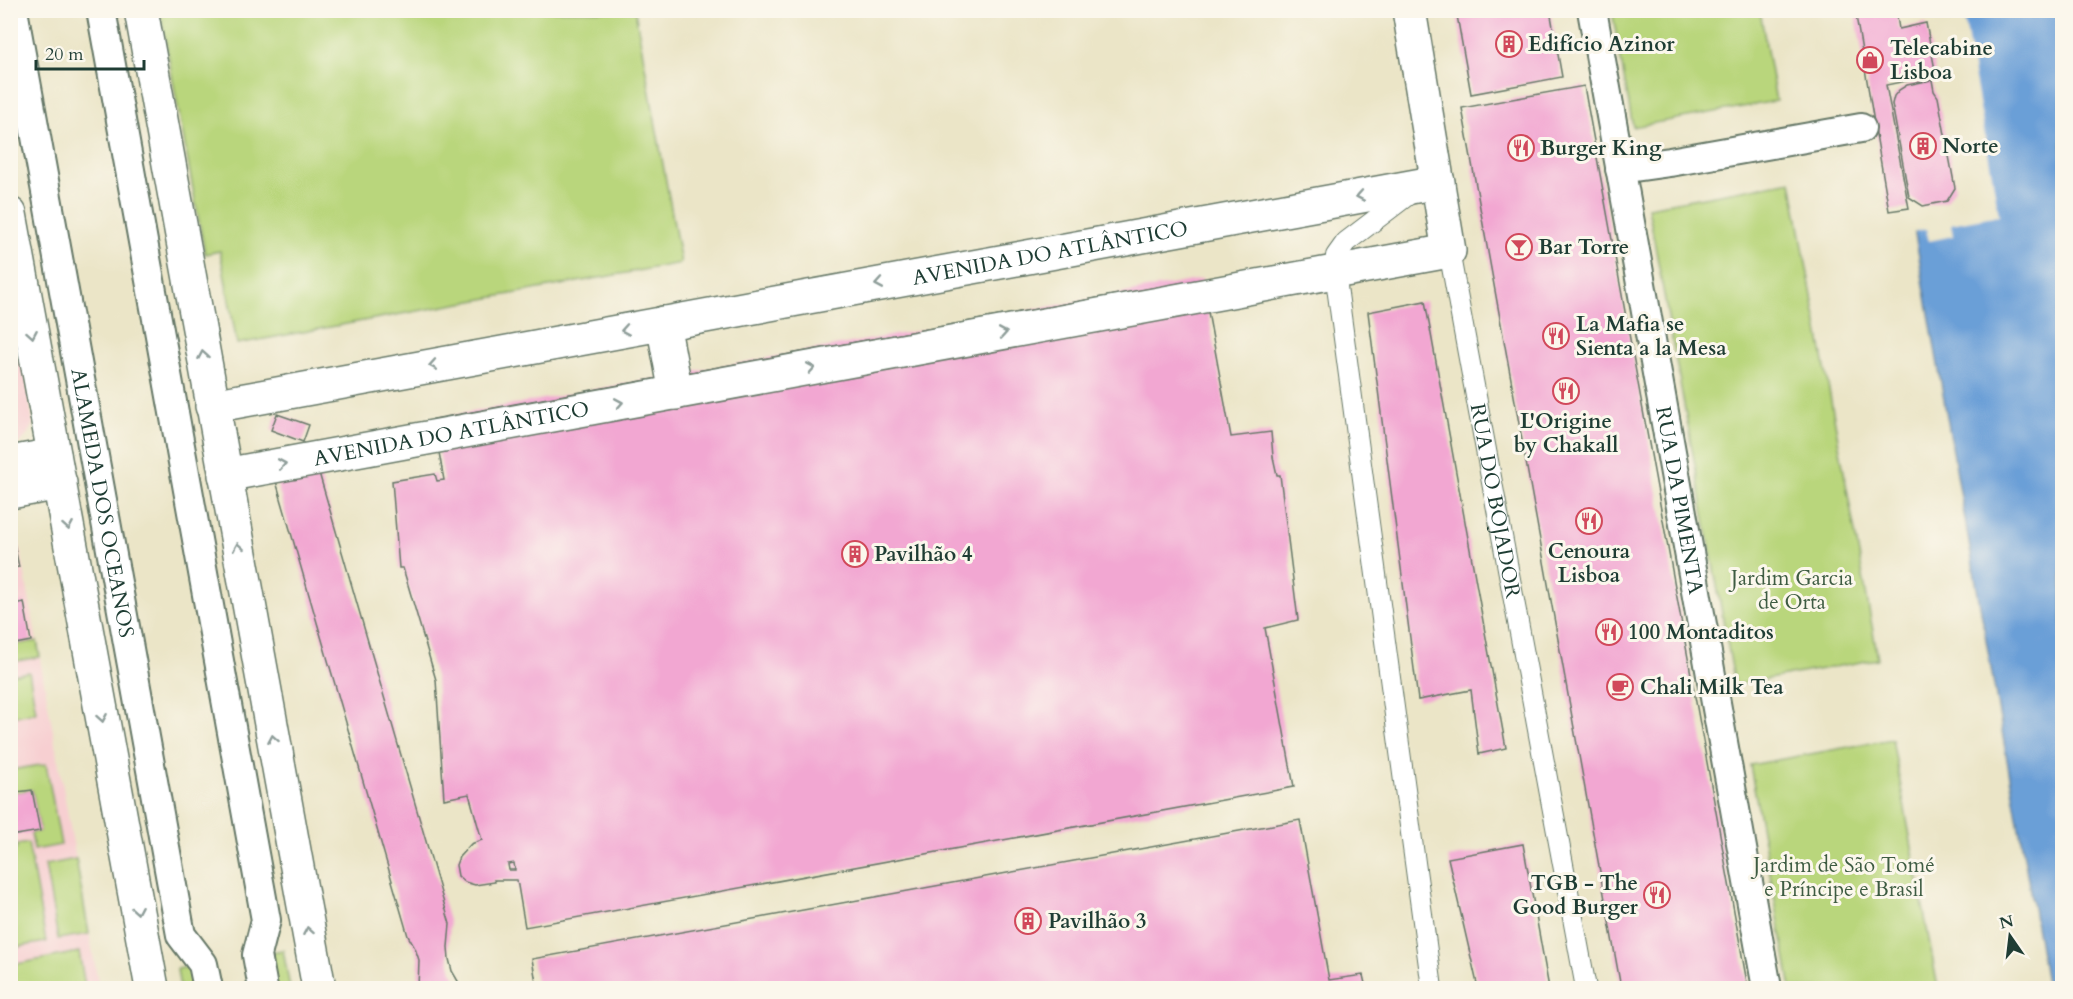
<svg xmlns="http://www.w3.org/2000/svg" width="2073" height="999" font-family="Cardo,serif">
  <rect width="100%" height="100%" fill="#fbf7ec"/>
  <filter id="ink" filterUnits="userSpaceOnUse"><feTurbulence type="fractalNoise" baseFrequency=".0167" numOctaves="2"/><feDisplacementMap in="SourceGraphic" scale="12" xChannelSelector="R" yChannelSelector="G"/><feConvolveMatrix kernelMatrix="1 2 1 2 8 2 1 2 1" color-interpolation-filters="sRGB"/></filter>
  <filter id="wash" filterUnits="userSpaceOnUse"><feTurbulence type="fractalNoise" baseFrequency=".008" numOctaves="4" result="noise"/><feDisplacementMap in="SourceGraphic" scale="24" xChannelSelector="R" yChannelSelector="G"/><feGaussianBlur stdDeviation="1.35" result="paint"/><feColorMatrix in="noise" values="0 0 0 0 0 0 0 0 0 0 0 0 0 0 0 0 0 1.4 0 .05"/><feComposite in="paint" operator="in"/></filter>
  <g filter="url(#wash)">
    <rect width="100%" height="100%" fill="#ebe5c7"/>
    <!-- built -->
    <g fill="#f7cfd1">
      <path d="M10,269l23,155 -7,13 -16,14z"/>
      <path d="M10,495l4,19 85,474h-88z"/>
    </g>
    <!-- green -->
    <g fill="#b9d67c" stroke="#6c8a58" stroke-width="1.5">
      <path d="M160,11h475l46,252 -444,81 -17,-93 -15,3z"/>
      <path d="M1612,11h148l16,90 -143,26z"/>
      <path d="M1791,181l87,478 -143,26 -87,-478z"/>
      <path d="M37,641l3,16 -29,5v-17z"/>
      <path d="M29,672l7,40 -25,5v-42z"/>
      <path d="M1892,739l46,249h-147l-41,-223z"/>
      <path d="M46,764l15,81 -27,5 -3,-17 9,-2 -8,-41 -21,3v-23z"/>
      <path d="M28,843l18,99 -35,6v-97l6,-2 -1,-4z"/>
      <path d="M76,859l13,75 -31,5 -13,-74z"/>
      <path d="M283,950l7,38h-22l-6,-34z"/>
      <path d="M79,952l6,34 -14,2h-60v-23z"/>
      <path d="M198,965l4,23h-22l-3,-19z"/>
    </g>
    <!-- water -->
    <path fill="#6b9fd7" stroke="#456e86" stroke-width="1.5" d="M1876,11h186v977h-15z"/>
    <!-- pier -->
    <path fill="#ebe5c7" d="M1873,10l90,1 36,204 -48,9 2,12 -24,5 -3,-12 -14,3z"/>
    <g id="blocks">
      <!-- building -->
      <g fill="#f2a7d2" fill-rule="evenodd">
        <path d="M1456,10h94l12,67 -91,17z"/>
        <path d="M1855,10h41l3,19 27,-6 10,52 -50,10 23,123 -20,3z"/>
        <path d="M1932,80l2,11 4,6 17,91 -8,13 -24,5 -14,-9 -17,-93 2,-8 5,-6 8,-5z"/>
        <path d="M1584,86l164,902h-127l-159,-880z"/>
        <path d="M1202,279l29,158 40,-5 2,25 4,18h3l18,145 -33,8 29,159 -769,140 -8,-47h-23l1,2 -20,3 -10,-3 -7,-6 -2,-11 3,-8 12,-13 11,-4 -13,-46 -25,5 -8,-119 -33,-112h-4l-7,-87 43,-7 2,7 7,-1 -11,-61zM514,863l1,7h-6l-1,-6z"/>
        <path d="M1425,301l81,447 -27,6 -8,-64 -53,10 -50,-388z"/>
        <path d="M277,414l32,11 -6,17 -32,-12z"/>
        <path d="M313,452l137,472 -2,23 1,12 3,12 10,17h-44l1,-28 -4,-12 -7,-12 -137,-472z"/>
        <path d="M10,524l9,43 -9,1z"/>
        <path d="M24,602l7,39 -21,4v-40z"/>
        <path d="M32,790l8,41 -30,5v-43z"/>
        <path d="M1300,820l29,160 34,-5 3,13h-829l-5,-29z"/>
        <path d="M1523,844l26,144h-71l-30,-130z"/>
      </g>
    </g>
  </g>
  <g filter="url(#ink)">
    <use href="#blocks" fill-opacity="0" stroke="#667867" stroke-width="1.5"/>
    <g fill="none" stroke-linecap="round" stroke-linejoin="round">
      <defs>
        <g id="service">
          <path d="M1413,191l-67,51 -10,14 -1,16 97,716"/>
          <path id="s1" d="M1449,251l137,737"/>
        </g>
        <g id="pedestrian">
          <path id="s2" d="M13,10l168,925 22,29 5,24"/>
          <path d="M101,10l165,910 -9,35 6,33"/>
          <path id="s3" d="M1592,10l175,978"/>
          <path d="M1620,169l50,-7 191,-34"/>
        </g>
        <g id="minor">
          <path d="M141,10l178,978"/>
          <path d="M10,214l142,774"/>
          <path d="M663,323l13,70"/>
          <path id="s4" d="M212,406l1226,-224"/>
          <path d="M10,463l44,-8"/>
          <path id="s5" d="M225,475l1224,-224 -40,-241"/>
          <path d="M10,492l50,-9"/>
        </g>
      </defs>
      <!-- service casing -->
      <use href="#service" stroke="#667867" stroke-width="22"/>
      <!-- pedestrian casing -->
      <use href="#pedestrian" stroke="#667867" stroke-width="32"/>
      <!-- minor casing -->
      <use href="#minor" stroke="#667867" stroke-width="36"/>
      <!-- service -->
      <use href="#service" stroke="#fff" stroke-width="20"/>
      <!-- pedestrian -->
      <use href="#pedestrian" stroke="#fff" stroke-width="28"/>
      <!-- minor -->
      <use href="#minor" stroke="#fff" stroke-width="33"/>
    </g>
    <!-- one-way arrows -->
    <defs><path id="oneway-chevron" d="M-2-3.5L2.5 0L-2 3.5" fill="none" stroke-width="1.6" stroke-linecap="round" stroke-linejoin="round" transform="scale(1.5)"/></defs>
    <g stroke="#8f9e9a">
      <use href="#oneway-chevron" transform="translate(1360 196) rotate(170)"/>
      <use href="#oneway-chevron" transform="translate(879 284) rotate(170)"/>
      <use href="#oneway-chevron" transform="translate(625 330) rotate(170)"/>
      <use href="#oneway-chevron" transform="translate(1003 333) rotate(-10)"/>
      <use href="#oneway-chevron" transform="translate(32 334) rotate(80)"/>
      <use href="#oneway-chevron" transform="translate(203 355) rotate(-100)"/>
      <use href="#oneway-chevron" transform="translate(433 365) rotate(170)"/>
      <use href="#oneway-chevron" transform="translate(811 368) rotate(-10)"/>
      <use href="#oneway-chevron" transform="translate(619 403) rotate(-10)"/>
      <use href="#oneway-chevron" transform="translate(282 464) rotate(-10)"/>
      <use href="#oneway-chevron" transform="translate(68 526) rotate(80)"/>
      <use href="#oneway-chevron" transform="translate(238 547) rotate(-100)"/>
      <use href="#oneway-chevron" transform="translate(102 718) rotate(80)"/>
      <use href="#oneway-chevron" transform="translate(273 739) rotate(-100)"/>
      <use href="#oneway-chevron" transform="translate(137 910) rotate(80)"/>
      <use href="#oneway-chevron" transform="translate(308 931) rotate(-100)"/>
    </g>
  </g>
  <!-- icons -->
  <defs>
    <symbol id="building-ring" viewBox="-11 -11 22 22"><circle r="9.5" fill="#fbf7ec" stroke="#d1495b" stroke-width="1.5"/><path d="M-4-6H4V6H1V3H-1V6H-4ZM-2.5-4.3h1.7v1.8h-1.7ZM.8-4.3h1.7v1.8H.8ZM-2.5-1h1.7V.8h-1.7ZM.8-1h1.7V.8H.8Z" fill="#d1495b"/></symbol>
    <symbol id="shop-ring" viewBox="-11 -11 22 22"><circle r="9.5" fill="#fbf7ec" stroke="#d1495b" stroke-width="1.5"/><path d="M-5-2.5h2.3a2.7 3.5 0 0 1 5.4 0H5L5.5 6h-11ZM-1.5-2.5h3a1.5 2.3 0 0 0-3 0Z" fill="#d1495b"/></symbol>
    <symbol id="restaurant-ring" viewBox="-11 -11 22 22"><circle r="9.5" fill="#fbf7ec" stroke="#d1495b" stroke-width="1.5"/><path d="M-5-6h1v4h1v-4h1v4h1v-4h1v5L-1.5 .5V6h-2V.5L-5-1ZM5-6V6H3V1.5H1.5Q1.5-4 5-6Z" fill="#d1495b"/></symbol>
    <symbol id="bar-ring" viewBox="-11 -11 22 22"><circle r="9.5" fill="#fbf7ec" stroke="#d1495b" stroke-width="1.5"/><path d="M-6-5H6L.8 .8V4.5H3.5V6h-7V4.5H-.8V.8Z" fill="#d1495b"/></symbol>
    <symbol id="cafe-ring" viewBox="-11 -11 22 22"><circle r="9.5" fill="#fbf7ec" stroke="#d1495b" stroke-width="1.5"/><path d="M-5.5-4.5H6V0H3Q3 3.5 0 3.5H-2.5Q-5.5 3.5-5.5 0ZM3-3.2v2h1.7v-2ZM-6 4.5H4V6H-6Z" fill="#d1495b"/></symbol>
  </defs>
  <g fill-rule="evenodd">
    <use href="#building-ring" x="1494" y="29" width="30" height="30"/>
    <use href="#shop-ring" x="1855" y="45" width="30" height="30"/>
    <use href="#building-ring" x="1908" y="131" width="30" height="30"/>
    <use href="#restaurant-ring" x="1506" y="133" width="30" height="30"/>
    <use href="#bar-ring" x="1504" y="232" width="30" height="30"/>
    <use href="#restaurant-ring" x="1541" y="321" width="30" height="30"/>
    <use href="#restaurant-ring" x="1551" y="376" width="30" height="30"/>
    <use href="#restaurant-ring" x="1574" y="506" width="30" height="30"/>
    <use href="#building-ring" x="840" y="539" width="30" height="30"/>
    <use href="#restaurant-ring" x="1594" y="617" width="30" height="30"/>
    <use href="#cafe-ring" x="1605" y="672" width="30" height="30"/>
    <use href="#restaurant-ring" x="1642" y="880" width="30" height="30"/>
    <use href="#building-ring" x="1013" y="906" width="30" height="30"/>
  </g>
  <g text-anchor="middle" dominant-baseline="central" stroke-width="6" stroke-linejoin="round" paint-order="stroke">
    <!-- poi labels -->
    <g font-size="21" font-weight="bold" fill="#1f3d34" stroke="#fbf7ec" text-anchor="start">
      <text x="1528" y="44">Edifício Azinor</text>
      <text x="1890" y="48">Telecabine<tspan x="1890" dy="24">Lisboa</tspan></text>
      <text x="1942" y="146">Norte</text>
      <text x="1540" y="148">Burger King</text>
      <text x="1538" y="247">Bar Torre</text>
      <text x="1576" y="324">La Mafia se<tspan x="1576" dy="24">Sienta a la Mesa</tspan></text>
      <text x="1566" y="421" text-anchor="middle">L'Origine<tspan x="1566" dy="24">by Chakall</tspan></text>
      <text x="1589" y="551" text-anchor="middle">Cenoura<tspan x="1589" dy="24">Lisboa</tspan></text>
      <text x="874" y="554">Pavilhão 4</text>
      <text x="1628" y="632">100 Montaditos</text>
      <text x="1640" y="687">Chali Milk Tea</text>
      <text x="1638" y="883" text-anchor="end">TGB - The<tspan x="1638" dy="24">Good Burger</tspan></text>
      <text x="1048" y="921">Pavilhão 3</text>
    </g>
    <!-- street labels -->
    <g font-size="21" fill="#1f3d34" stroke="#fbf7ec">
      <text stroke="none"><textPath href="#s4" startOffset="852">AVENIDA DO ATLÂNTICO</textPath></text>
      <text stroke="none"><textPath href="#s5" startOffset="230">AVENIDA DO ATLÂNTICO</textPath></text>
      <text stroke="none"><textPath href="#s3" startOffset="498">RUA DA PIMENTA</textPath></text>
      <text stroke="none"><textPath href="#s1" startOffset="254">RUA DO BOJADOR</textPath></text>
      <text stroke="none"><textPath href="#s2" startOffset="501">ALAMEDA DOS OCEANOS</textPath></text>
    </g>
    <!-- park labels -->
    <g font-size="21" fill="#3e5c42" stroke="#fbf7ec">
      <text x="1792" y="578">Jardim Garcia<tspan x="1792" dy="24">de Orta</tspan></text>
      <text x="1844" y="865">Jardim de São Tomé<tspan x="1844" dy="24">e Príncipe e Brasil</tspan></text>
    </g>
  </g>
  <!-- margin -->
  <rect width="2073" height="999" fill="none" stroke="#fbf7ec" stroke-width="36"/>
  <!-- north arrow -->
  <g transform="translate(2010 936) rotate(346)" stroke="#fbf7ec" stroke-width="4.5" paint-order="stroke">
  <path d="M0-4.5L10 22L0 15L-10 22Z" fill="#1f3d34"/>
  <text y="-9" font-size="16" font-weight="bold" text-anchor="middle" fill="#1f3d34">N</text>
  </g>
  <!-- scale -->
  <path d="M36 60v9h108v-9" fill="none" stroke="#1f3d34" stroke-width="3"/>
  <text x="45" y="60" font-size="18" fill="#1f3d34" stroke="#fbf7ec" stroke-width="4.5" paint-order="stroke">20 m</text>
</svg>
